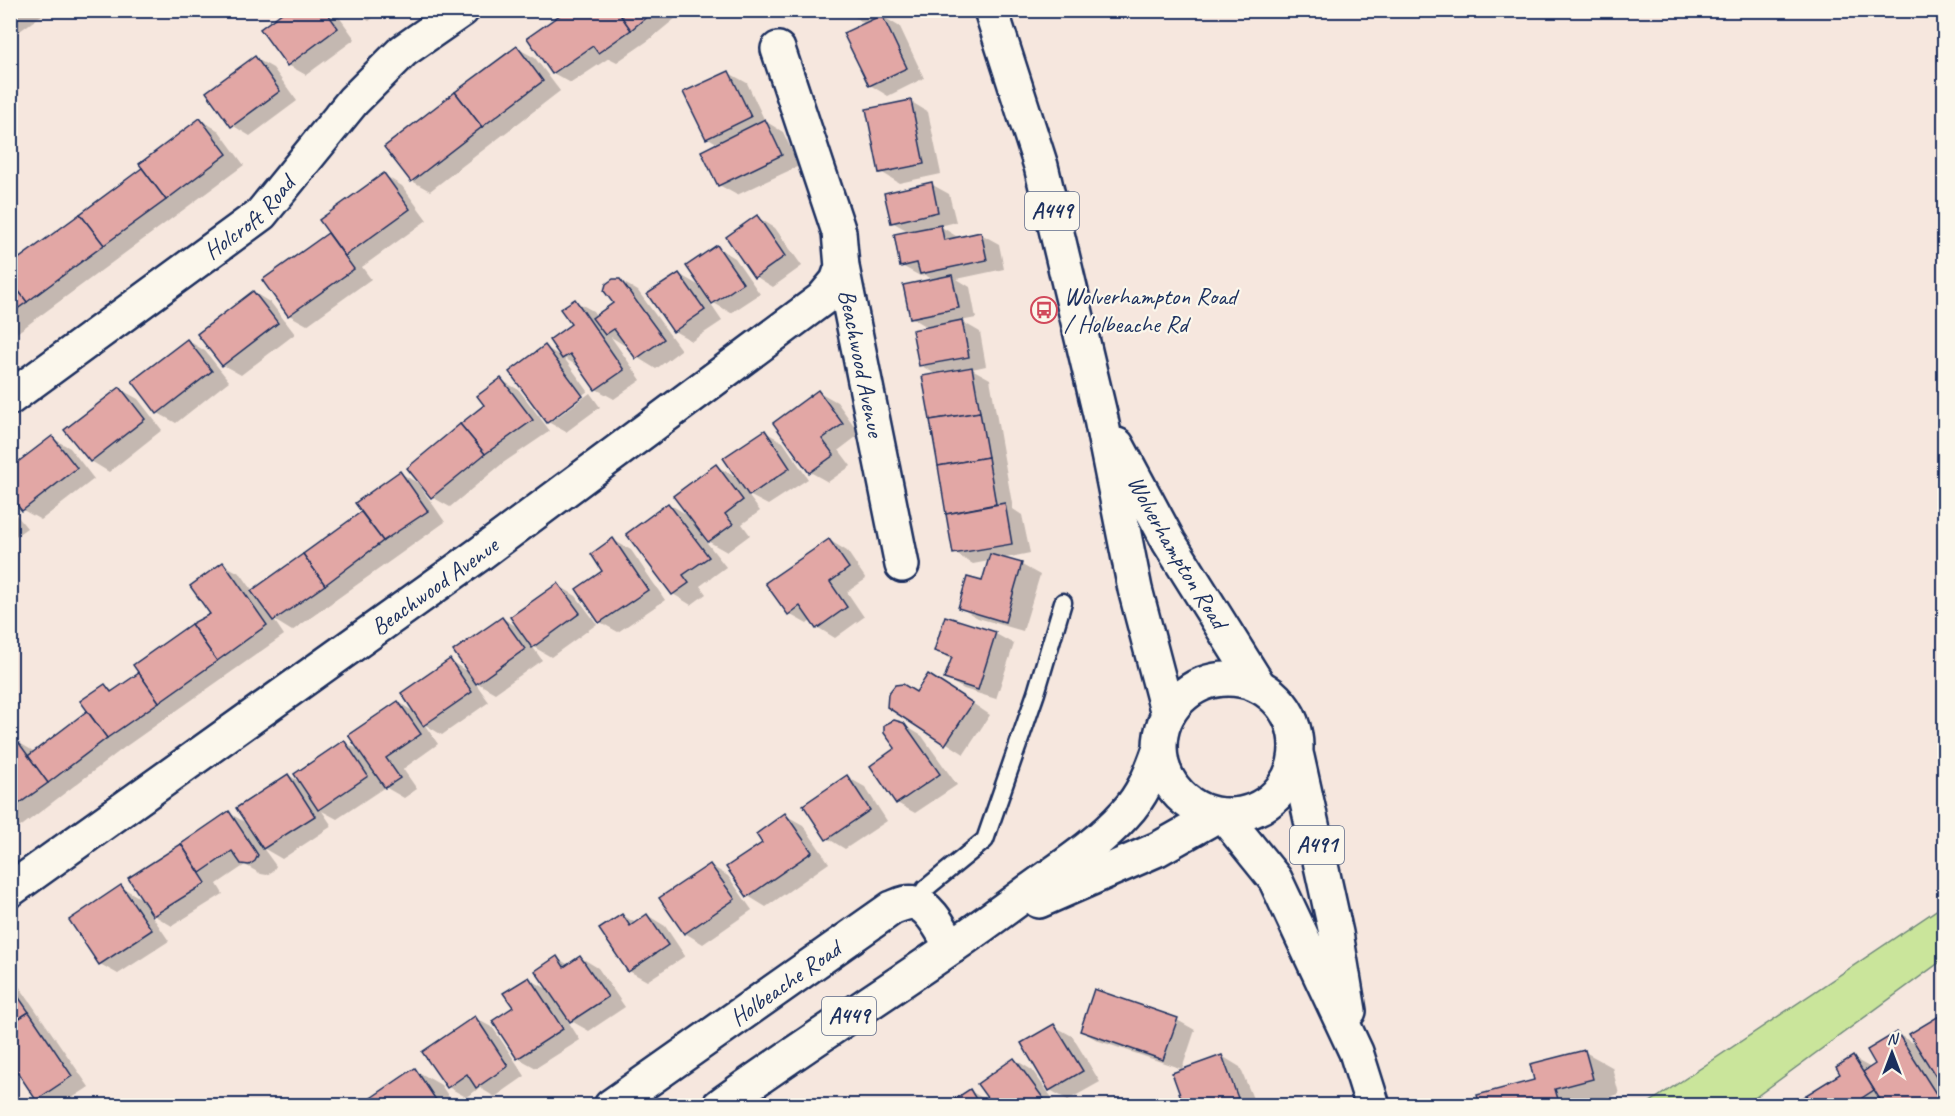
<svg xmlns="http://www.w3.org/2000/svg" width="1955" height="1116" font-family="Caveat,sans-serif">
  <rect width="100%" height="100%" fill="#f6e7de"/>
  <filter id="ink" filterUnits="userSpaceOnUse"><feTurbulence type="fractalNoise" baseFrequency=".0167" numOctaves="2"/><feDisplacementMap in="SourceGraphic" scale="12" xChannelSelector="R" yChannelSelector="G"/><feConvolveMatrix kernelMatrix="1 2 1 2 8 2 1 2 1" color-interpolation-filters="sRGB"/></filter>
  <g filter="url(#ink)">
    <!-- green -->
    <path fill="#cae59b" stroke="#728a7c" stroke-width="1.5" d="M1944,905v54l-199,146h-99z"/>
    <!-- shadow -->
    <g fill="#0003">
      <path d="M10,10h39l-39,28z"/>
      <path d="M289,10h45l21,29 -49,36 -18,-10z"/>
      <path d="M351,10h32l-14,11z"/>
      <path d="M568,10h112l2,3 -33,27 -32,22 -8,-4 -38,25 -18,-10z"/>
      <path d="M845,10h37l-10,11 10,-5 18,11 24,51 -36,18 -18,-11 -5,-61z"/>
      <path d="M517,48l18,10 25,33 -130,100 -18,-10 -26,-33z"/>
      <path d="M255,58l18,10 24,33 -47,35 -18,-11z"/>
      <path d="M729,73l18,10 18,38 18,11 16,34 -62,29 -18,-10 -1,-41 -11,-7z"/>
      <path d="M910,101l18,11 13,62 -42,9 -18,-11z"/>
      <path d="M201,120l18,11 25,34 -234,173v-71l134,-99z"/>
      <path d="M384,175l18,11 25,34 -65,47 9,12 -64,46 -18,-10 -25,-35 66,-47z"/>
      <path d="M931,184l18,10 7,28 -16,4 19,12 22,-4 18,10 5,25 -47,10 13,8 6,31 -15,3 19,11 6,34 -14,3 18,10 23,130 9,6 8,38 -29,6 21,6 18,10 -17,56 -45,-13 -18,-10 23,-25 6,-22 -16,3 -19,-11 -30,-176 13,-2 -17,-10 9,-37 -18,-11 23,-37 -9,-5 -5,1 -18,-10 8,-34 -18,-10z"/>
      <path d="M757,217l18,11 27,38 -29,21 -18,-11z"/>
      <path d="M717,247l18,11 25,36 -29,19 -24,-14 15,22 -30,20 -18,-10 5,-57 24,14z"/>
      <path d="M619,280l19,11 43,59 -25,19 -18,-11 -12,-15 -2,2 -13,-8 30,43 -27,19 -18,-10 -15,-21 -17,-10 24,33 -36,26v4l38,-28 10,14 -34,25 -18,-10 -3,-75 17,10 11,-32 2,-24 18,10 4,6 18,-14z"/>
      <path d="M253,292l18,11 24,31 -54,41 -18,-10z"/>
      <path d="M187,340l18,11 24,30 -53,42 -18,-10z"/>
      <path d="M501,380l18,10 31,41 -47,32 -53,44 -18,-10z"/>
      <path d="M120,389l18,10 24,31 -53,42 -18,-11z"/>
      <path d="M819,392l18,10 23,32 -21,16 12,16 -23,16 -18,-10z"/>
      <path d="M765,432l18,10 25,37 -40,26 -21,-11 13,17 -18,13 8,11 -23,17 -23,-13 22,28 -26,19 6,8 -15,11 -18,-11 -4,-90 22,13 25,-51 22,12z"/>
      <path d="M52,438l18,10 24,31 -53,41 -18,-10z"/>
      <path d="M400,473l18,10 27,39 -153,109 -18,-11 10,15 -159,112 -106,81 -9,-5v-54l6,-28 19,11 54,-40 16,-26 10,6 26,-19 71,-59 11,-50 18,10 12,17 110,-79z"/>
      <path d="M10,507l17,21 -17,12z"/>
      <path d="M613,540l18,10 34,50 -47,32 -18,-10z"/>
      <path d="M829,540l18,11 19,28 -19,13 17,25 -29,21 -18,-11 -5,-7 -5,4 -18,-10z"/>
      <path d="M558,585l18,11 21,28 -46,33 -19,-11 10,14 -47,33 -21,-12 15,21 -47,33 -18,-11 14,20 -35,25 14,20 -13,9 -19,-11 -48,32 -15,-8 10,15 -50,33 -19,-11 13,18 -3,5 -6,4 -6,-1 -16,-9 -28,19 6,10 -51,32 -22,-13 19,28 -51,33 -18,-10 21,-77 23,13 -14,-22 99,-65 19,11 40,-49 14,8 42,-41 17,9 37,-49 18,11 34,-52 20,12 32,-55 19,11z"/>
      <path d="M946,618l50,16 18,10 -18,55 -32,-10 -18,-10 6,-19 -17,-10z"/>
      <path d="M947,686l43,29 -26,39 -75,-48 27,-12z"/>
      <path d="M904,725l18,11 35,49 -42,28 -18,-10v-54z"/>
      <path d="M847,777l18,10 22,34 -42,28 -18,-11z"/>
      <path d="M785,815l18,10 26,38 -63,44 -18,-11 16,-53z"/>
      <path d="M710,865l18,11 24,34 -49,34 -18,-11z"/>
      <path d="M622,915l14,8 11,-8 18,11 20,30 -38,25 -18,-10z"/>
      <path d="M580,957l18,11 27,39 -36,24 -23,-13 14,22 -44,28 -18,-10 -3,-50 14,-29 22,12 6,-33 12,7z"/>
      <path d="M10,973l79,114 -29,19h-11l-12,-8 -27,-39z"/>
      <path d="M1944,1015v67l-8,-5 8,14v15h-151l49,-32 11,-16 18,10 7,-4 19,-30 22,12z"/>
      <path d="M475,1018l18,10 32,48 -30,21 -15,-9 -14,9 -18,-10z"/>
      <path d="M1177,1020l18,10 -13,39 -83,-28 -18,-10z"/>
      <path d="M1054,1026l18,10 28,46 -32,18 -18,-10z"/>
      <path d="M1585,1052l27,15 7,27 -37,12h-101l55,-25z"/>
      <path d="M1222,1056l18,11 16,39h-70z"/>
      <path d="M1014,1059l18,11 26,36h-63z"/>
      <path d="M415,1070l26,15 14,21h-94z"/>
      <path d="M970,1091l18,10 3,5h-44z"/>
    </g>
    <!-- building -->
    <g fill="#e2a7a5" stroke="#1b2f5e" stroke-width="1.5">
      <path d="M286,10h39l13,18 -51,38 -27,-37z"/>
      <path d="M567,10h50l14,20 -33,23 -5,-7 -41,28 -25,-36z"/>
      <path d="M617,10h38l-24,20z"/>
      <path d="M882,15l25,53 -38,18 -26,-53z"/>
      <path d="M517,46l26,35 -61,46 -27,-35z"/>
      <path d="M255,56l25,35 -49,36 -25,-35z"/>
      <path d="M729,71l22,46 -45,22 -23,-47z"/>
      <path d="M455,92l27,35 -71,55 -27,-35z"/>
      <path d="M911,100l13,64 -45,9 -13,-64z"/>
      <path d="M200,118l27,36 -61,46 -27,-36z"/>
      <path d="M765,119l17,36 -64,31 -17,-35z"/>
      <path d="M142,168l24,32 -62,45 -24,-31z"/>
      <path d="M384,173l26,36 -65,47 -26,-36z"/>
      <path d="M932,182l6,30 -47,11 -7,-30z"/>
      <path d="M80,214l24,31 -77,57 -17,-22v-15z"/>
      <path d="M757,215l28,41 -31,22 -28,-41z"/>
      <path d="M941,225l3,15 37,-8 6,28 -67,14 -3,-11 -17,4 -6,-33z"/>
      <path d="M328,233l26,36 -66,47 -26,-36z"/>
      <path d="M717,245l26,38 -31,21 -26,-38z"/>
      <path d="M679,273l26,37 -32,22 -26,-38z"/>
      <path d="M952,275l7,33 -49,10 -7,-33z"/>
      <path d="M613,279h7l44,60 -28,20 -22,-30 -9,6 -13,-17 21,-15 -9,-12 2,-7z"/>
      <path d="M10,280l17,22 -17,12z"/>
      <path d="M253,291l25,32 -56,43 -25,-32z"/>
      <path d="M575,299l49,71 -29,20 -25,-36 -8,5 -13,-19 22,-16 -11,-15z"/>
      <path d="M962,320l7,37 -50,9 -7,-36z"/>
      <path d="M187,339l25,32 -55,43 -25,-33z"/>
      <path d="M545,345l38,51 -36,27 -38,-51z"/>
      <path d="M972,367l8,45 -50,8 -8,-44z"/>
      <path d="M501,378l32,42 -48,34 -25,-30 24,-19 -7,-9z"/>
      <path d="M120,387l25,32 -55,43 -26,-32z"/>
      <path d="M818,390l25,34 -21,15 12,16 -25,18 -36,-50z"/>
      <path d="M980,412l8,45 -50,9 -8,-46z"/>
      <path d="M460,424l25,30 -54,44 -24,-30z"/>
      <path d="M765,430l25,38 -41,28 -26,-38z"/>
      <path d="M52,436l25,32 -55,43 -12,-15v-28z"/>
      <path d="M988,457l8,47 -50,10 -8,-48z"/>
      <path d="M716,464l27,36 -18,14 8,10 -25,18 -35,-46z"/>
      <path d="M400,471l28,40 -45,30 -28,-38z"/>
      <path d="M668,503l41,54 -26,18 6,8 -17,12 -46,-61z"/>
      <path d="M1005,503l7,41 -59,10 -7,-40z"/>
      <path d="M361,512l22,29 -58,44 -22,-31z"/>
      <path d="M613,538l35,52 -49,33 -23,-34 26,-18 -11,-17z"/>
      <path d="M829,539l20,29 -19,14 17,25 -31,22 -16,-23 -12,9 -23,-32z"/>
      <path d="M303,554l22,31 -52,36 -22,-30z"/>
      <path d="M990,554l32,9 -17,59 -47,-14 9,-31 15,4z"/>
      <path d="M223,562l44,63 -50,36 -26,-37 19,-10 -20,-28z"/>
      <path d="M558,583l22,30 -48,35 -22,-31z"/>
      <path d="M945,616l51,16 -18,58 -34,-11 8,-22 -18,-6z"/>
      <path d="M502,617l23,32 -49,35 -23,-33z"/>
      <path d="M191,624l26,37 -58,41 -26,-37z"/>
      <path d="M450,659l22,33 -49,34 -22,-33z"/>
      <path d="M139,673l20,29 -52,36 -27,-37 25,-17 6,8z"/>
      <path d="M928,674l45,29 -28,42 -58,-38 1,-13 7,-9 8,-1 13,8z"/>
      <path d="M398,701l23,33 -35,24 14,20 -15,10 -37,-53z"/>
      <path d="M87,711l20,27 -59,45 -20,-27z"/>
      <path d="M894,720l10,3 36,51 -44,30 -26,-38 25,-18 -11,-15v-8z"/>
      <path d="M16,739l32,44 -38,27v-67z"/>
      <path d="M344,740l24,36 -50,34 -24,-36z"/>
      <path d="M288,774l27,42 -52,33 -27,-41z"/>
      <path d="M847,775l23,35 -44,30 -23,-35z"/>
      <path d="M229,811l29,44 -3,6 -6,4 -8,-1 -9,-13 -32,22 -19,-29z"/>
      <path d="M785,813l27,39 -65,45 -21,-30 36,-24 -6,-9z"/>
      <path d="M181,844l25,39 -53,33 -25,-38z"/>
      <path d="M710,864l25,35 -51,35 -25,-36z"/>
      <path d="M121,885l31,45 -53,35 -30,-45z"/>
      <path d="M622,914l8,12 17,-12 21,31 -40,27 -29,-43z"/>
      <path d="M557,956l7,11 16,-11 28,41 -38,25 -35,-51z"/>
      <path d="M529,977l34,52 -46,30 -25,-38 21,-14 -10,-14z"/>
      <path d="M10,985l19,27 -19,12z"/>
      <path d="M1094,989l84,29 -15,42 -83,-29z"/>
      <path d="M29,1012l43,64 -36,24 -26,-39v-37z"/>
      <path d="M1944,1013v64l-6,3 -29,-46z"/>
      <path d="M475,1016l33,50 -32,22 -9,-14 -20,14 -25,-36z"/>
      <path d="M1054,1024l29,47 -34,20 -28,-48z"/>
      <path d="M1897,1032l43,68 -10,6h-46l-21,-34 12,-8 -8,-14z"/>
      <path d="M1585,1050l8,29 -38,10 5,17h-80l-3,-11 57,-15 -4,-16z"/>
      <path d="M1222,1055l16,43 -20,8h-34l-12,-33z"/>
      <path d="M1853,1056l21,34 -12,8 5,8h-55l-6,-11 34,-21 -4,-7z"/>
      <path d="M1014,1058l35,48h-56l-16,-22z"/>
      <path d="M415,1068l25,38h-81z"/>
      <path d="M970,1089l10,17h-36z"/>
      <path d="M1806,1095l6,11h-22z"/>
    </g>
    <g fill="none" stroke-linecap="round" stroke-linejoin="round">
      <defs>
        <path id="service" d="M917,903l8,-14 60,-49 51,-147 27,-91"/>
        <g id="minor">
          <path id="s1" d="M842,267l60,298"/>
          <path id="s2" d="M10,398l251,-184 92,-113 50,-50 59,-41"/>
          <path id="s3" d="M10,890l471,-337 341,-254 15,-18 5,-14 -3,-35 -61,-183"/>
          <path id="s4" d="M611,1106l281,-198c8,-3 15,-7 23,-5 17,4 28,31 37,44"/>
        </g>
        <g id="trunk">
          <path d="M991,10l50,156 59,248 35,175 33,125"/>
          <path id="s5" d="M1117,445l52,97 90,144"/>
          <circle cx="1228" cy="747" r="68"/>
          <path d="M1297,757l39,176 13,78"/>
          <path d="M1224,816l51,63 81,173 17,54"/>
          <path d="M1039,901l119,-52 60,-34"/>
          <path d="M719,1106c102,-74 210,-139 310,-215 33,-24 69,-47 96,-77 17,-18 26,-40 34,-63"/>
        </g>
      </defs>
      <!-- service casing -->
      <use href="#service" stroke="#1b2f5e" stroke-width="21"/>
      <!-- minor casing -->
      <use href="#minor" stroke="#1b2f5e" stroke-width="38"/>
      <!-- trunk casing -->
      <use href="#trunk" stroke="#1b2f5e" stroke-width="38"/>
      <!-- service -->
      <use href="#service" stroke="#fbf7ec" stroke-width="16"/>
      <!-- minor -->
      <use href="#minor" stroke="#fbf7ec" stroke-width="33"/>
      <!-- trunk -->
      <use href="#trunk" stroke="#fbf7ec" stroke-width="33"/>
    </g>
  </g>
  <!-- icons -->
  <defs>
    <symbol id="bus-ring" viewBox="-11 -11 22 22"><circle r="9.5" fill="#fbf7ec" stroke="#d1495b" stroke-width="1.5"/><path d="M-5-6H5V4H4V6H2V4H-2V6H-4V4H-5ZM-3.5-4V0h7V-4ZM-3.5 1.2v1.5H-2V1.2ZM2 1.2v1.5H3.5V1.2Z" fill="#d1495b"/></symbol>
  </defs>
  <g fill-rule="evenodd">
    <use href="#bus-ring" x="1029" y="295" width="30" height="30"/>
  </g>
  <g text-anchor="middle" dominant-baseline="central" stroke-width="4.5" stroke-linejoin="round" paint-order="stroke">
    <!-- shield labels -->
    <g fill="#fbf7ec" stroke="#5e6b89" stroke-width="1.5">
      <rect x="1025" y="192" width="54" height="38" rx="4.5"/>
      <rect x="1290" y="826" width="54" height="38" rx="4.5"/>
      <rect x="822" y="997" width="54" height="38" rx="4.5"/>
    </g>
    <g font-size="22" font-weight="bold" fill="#1b2f5e">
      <text x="1052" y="211">A449</text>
      <text x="1317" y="845">A491</text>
      <text x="849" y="1016">A449</text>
    </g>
    <!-- street labels -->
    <g font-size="24" fill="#1b2f5e" stroke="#fbf7ec">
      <text stroke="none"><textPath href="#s2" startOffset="300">Holcroft Road</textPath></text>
      <text stroke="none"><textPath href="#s1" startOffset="98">Beachwood Avenue</textPath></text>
      <text stroke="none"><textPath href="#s5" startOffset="123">Wolverhampton Road</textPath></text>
      <text stroke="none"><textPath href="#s3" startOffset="522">Beachwood Avenue</textPath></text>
      <text stroke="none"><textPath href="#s4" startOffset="213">Holbeache Road</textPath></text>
    </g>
    <!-- poi labels -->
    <g font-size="24" fill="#1b2f5e" stroke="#fbf7ec" text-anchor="start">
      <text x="1064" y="296">Wolverhampton Road<tspan x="1064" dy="28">/ Holbeache Rd</tspan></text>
    </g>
  </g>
  <!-- margin -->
  <rect width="1955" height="1116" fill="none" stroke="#fbf7ec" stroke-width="36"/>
  <rect x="18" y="18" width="1919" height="1080" fill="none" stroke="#1b2f5e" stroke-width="2" filter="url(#ink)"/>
  <!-- north arrow -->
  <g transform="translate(1892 1053)" stroke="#fbf7ec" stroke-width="4.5" paint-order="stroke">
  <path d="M0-4.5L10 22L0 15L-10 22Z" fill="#1b2f5e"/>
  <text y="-9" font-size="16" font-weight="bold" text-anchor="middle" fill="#1b2f5e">N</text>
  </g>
</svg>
